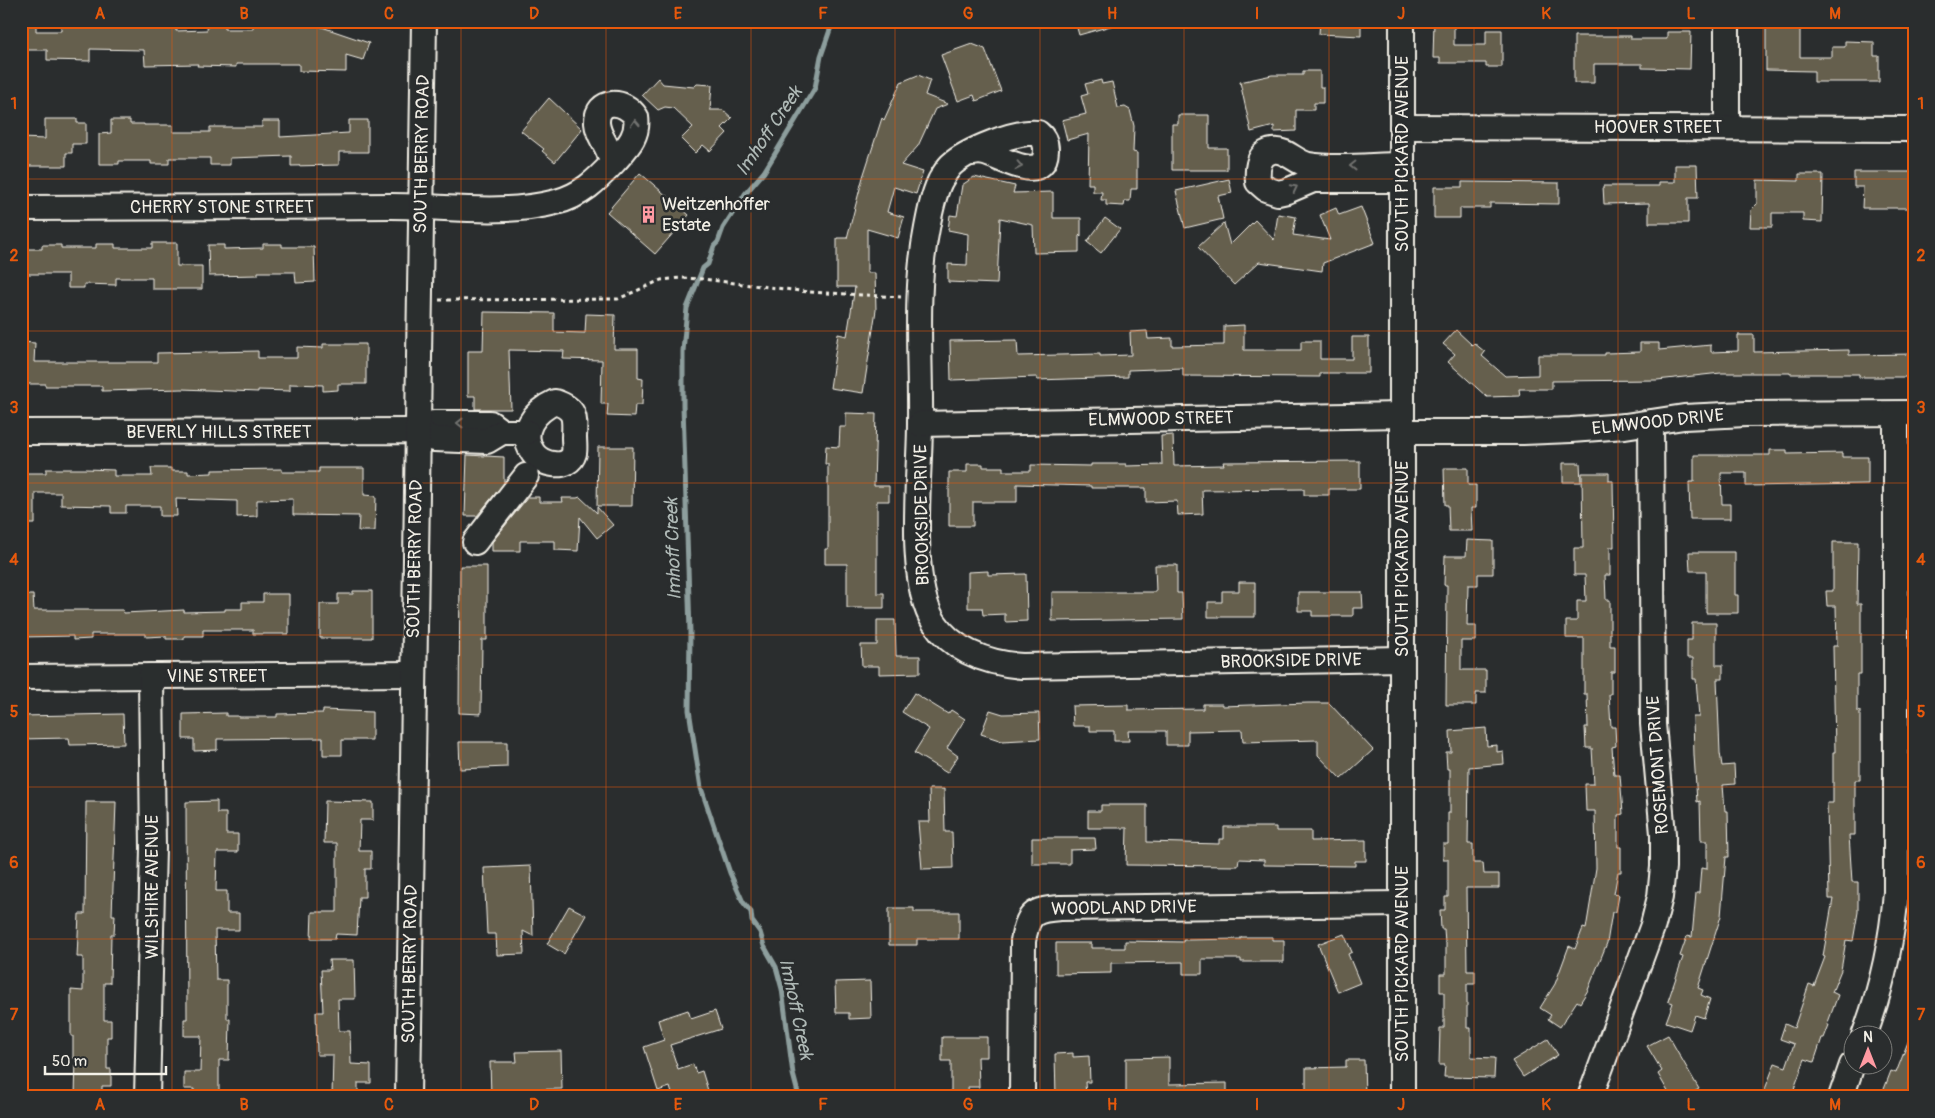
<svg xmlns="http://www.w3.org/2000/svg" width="1935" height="1118" font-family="Pangolin,sans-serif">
  <rect width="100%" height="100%" fill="#2a2d2e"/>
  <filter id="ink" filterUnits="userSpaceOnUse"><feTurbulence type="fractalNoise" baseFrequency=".02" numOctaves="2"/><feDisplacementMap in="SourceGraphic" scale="10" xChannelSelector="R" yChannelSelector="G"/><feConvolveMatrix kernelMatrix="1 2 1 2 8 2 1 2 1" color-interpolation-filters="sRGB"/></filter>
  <g filter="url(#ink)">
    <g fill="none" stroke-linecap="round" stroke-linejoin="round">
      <!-- stream -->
      <path stroke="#8d9e9d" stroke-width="5" d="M799,1097l-6,-23 -11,-85 -6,-22 -12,-21 -4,-14 -8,-11 -1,-9 -8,-10 -13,-29 -29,-85 -12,-78 1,-78 -7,-227v-54l4,-43 16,-40 5,-4 6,-18 4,-4 5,-14 22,-34 19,-22 51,-84 6,-32 12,-35"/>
    </g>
    <!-- building -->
    <g fill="#655e4e" stroke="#f4f1e8">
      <path d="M21,21h15v10h25v-10h114l1,10 31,-1 1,-9h17v8h28v-8h60v3l56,19 -6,17 -17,-5v17l-47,-1v-7h-63v3l-39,-1 1,-2 -53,1 -1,-15 -54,-1v12l-43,-1v-10h-26z"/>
      <path d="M1075,21h38l1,4 -35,10z"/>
      <path d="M1320,21h41v15l-42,-2z"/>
      <path d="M1434,21h20v24h32v-15h16v37h-16v-4h-46v-5h-7z"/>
      <path d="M1777,21h23v36h32v-10h13v-6l29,1v14h5v26h-65v-11l-48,-1v-47h11z"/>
      <path d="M1667,32h24l-1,37 -48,-1v-4h-48v19h-20v-47h57v3h36z"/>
      <path d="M972,44l13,5 16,42 -25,10 -2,-6 -16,6 -17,-46z"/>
      <path d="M1303,71h17v16h3v16h-9v7h-18v21l-22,1v-6l-23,6 -11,-50 32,-7h31z"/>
      <path d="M918,75l12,5 -5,15 23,9 -13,5 -17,37 -17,19 22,7 -7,22 -22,-7 -7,25 17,5 -6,21 -31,-9v44h8l1,37 -13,83 -33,-5 8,-54 9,2 8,-49h-18v-49h10l16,-61 19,-59 2,2 17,-38z"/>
      <path d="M658,78l5,6 31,3 3,-3 15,1 -2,25h13l9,8 -10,10 5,5 -17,18 -7,-6 -8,8 -14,-14 12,-12 -20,-19 -8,-1 -7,3 -16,-15z"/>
      <path d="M1101,80l1,4 10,-2 6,26 7,-1 5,3 4,16 -1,26 4,1v36h-6l-1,12h-5l-1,5 -18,-1v-5h-5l1,-8h-9v-8h-5l1,-50 -22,6 -5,-20 24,-6 -5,-18 7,-2 -3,-10z"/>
      <path d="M549,98l33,31 -27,33 -13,-11 2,-2 -23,-18z"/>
      <path d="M1178,115h31v33h18v22h-55v-46h6z"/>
      <path d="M45,119h32v4h9v21h-14v9h-6v13h-45v-28l24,1z"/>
      <path d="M111,120h19v4h14v1h29v7h37v-5h52v-6h18v16l69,-4v-13h19v32h-29v13l-48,1v-10l-61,2v7h-20v-7h-41v6h-18v-3h-32v3h-20v-30l12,-1z"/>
      <path d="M1675,165h22l1,33h-10v25h-39v-20l-45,1 -1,-18h56v-4h16z"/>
      <path d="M1854,172h60v36h-52l1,-21h-9z"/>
      <path d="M640,173l49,42 -34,39 -48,-42z"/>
      <path d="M1799,174h24l-1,48 -19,-1v-8h-31v14h-22l1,-17 6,-6v-24l42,1z"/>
      <path d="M974,177l41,9 -2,7 40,-1v26h28v19l-2,-2v17l-45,1 -1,-28 -33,-7 -3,66 -49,-2v-18l19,1 1,-31 -20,-4 2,-15 7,1 5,-31z"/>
      <path d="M1229,179l3,14 -14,3 5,23 -38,9 -9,-37z"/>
      <path d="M1462,182l97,1v21l-69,-1v5h-30v10h-26v-31h28z"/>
      <path d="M1361,207l14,36 -52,20 -1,8 -63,-9 -25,23 -36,-38 26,-24 6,22 25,-25 19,20 4,-26 18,3 -3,18 37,5 -10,-25 16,-7 3,7z"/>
      <path d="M1105,218l15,11 -19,24 -14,-11z"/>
      <path d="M152,243h25v23h25v23h-50v-11h-36v7l-32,-1v4h-16v-14h-47v-25h21v-4h19v3h35v-4h19v4h37z"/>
      <path d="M263,244h19v3h32l1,35 -19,1 -1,-11h-37v3l-49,1 -1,-31h16v4l39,-1z"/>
      <path d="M484,312l70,1v19l31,1 1,-19 29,1 -1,34h24v29l5,1 -1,26h-7l-1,12 -27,-1 1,-12h-7l1,-44 -39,-1 1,-8 -55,-1 2,59h-36v-13h-7v-45h15z"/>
      <path d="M1244,325v25h57v-9h19v18h32v-22h17v36h-49v4l-137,-1v-8l-55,2v7l-91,3v-3l-86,3 -1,-39 67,-1 1,16 82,-2v2l31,-1 -1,-23 17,-1 1,8 24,-1v8l52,-1v-19z"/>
      <path d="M1456,330l16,15 2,-2 11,9 -3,4 23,20 33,-1v-20h67v-2l35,-1v-9h19v7l52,-5v7l27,-1v-16h16v17l95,-2v5l65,-1v23h-55v-3h-69v-1h-69l-64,7 -105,1v8h-33l1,7 -33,1 -39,-35 7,-8 -12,-10z"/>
      <path d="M21,342l14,1 -1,19h123v-9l55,-1 46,-1v7h39v-11l26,1v-4h43v40h-28v6l-15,1v-6l-33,-1v7l-32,-1v2l-76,-3 -80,2v-5h-57v-2h-24z"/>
      <path d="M846,413l30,1 -2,72h15v15h-12v92h7v15h-37v-44h-22v-15h3v-85h-3l1,-18 13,1 1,-20h6z"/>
      <path d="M1173,435l1,31 50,-1 -1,-3 137,-1v28h-31v6h-25v-6l-102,1 1,24 -25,1 -1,-14 -31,1v-14h-55v-2l-74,-2v18h-44v24h-24v-54h18v-8h16v3h20v4h28v-6l60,1v-2h35v2l36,-1 -1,-29z"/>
      <path d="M598,447h35l-1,59h-35z"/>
      <path d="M1770,450h17v4l55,-1v4h26v27l-122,2v-13h-25l1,31h8v15h-40l-1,-37h5v-27h76z"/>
      <path d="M467,455l37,2v26l-27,33h-12z"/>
      <path d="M1563,463h17l1,19h-18z"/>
      <path d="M151,468h20v3h17v3l24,-1v-3l70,-1v3h37v-4h45v27l12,1 -1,35h-17l1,-15 -66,-1v-16l-36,1v16l-20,1v-16l-61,-2 1,17h-17v-10h-34v7h-15v-7l-50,-1v-12h-26v31h-12l-2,-51h25v-4h40l28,1v6h38z"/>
      <path d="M1444,468h24v17h8v23h-5l1,23h-23l-1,-26h-3z"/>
      <path d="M1582,473h27v8h4l1,66h-4v28h-5l1,25h4v46h5v26h-4v22h-2l2,33h4l1,19 -4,1 2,28h6l3,39 -5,1v32h3v25h-3l-4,22 5,1 -3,17h-4l-5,31 -19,47 -8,13 -3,-2 -17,26 -12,-8 3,-4 -11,-7 15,-24 14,-38 6,3 8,-21 3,1 10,-61 -1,-57h-9l-1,-27h9l-2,-36h-6l-1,-21h3l-1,-33h-3v-56h-18v-17h11v-20h9l-1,-26h-11v-27h9z"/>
      <path d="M528,497h11v5h24l-1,-4h15l3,-1 17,16v-6l16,18 -16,13 -17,-21 -2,34 -23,-1v-9h-35v10h-28v-9z"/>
      <path d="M1467,540l26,1v33h-15v11h-10l-1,41h9v15h-15v29h25v23h-10v12h-30l1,-120h-3l1,-29h21z"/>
      <path d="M1833,542h25l-1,62h4v70h-4v37h3v69h-5v55h-6l3,47h6v30l-5,29 -7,-1 -5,30 -9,22 6,3 -11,30h2l-5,13h-2l-8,24 -9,-3 -14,38h-29l13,-34 11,4 8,-23 -14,-5 5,-15 9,4 15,-44 5,2 11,-29 -2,-1 10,-57h-4l-2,-96h6v-51h2l-2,-106h4l-1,-40h-9l-1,-15h7z"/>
      <path d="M1689,552h46v43h3v18h-32v-42h-16z"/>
      <path d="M1155,565h22v28h5l1,26 -131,2v-29h104z"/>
      <path d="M460,566h27v74h-5l-1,74 -22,-1z"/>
      <path d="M988,571v4l38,-1 1,47 -22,1v-8l-22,1 -1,-7h-14v-36z"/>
      <path d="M1239,582h16v35h-47v-15h14v-11h17z"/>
      <path d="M353,591h19v47h-52v-34h18v-10h15z"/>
      <path d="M1298,592h64l1,16h-10v8h-41v-5h-14z"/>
      <path d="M263,594h26v40h-36v-4h-50v6h-19v3h-18v-3l-20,1v-3h-55v5l-18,1v-4l-52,1v-42h12l1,15h89l1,3 60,-3v2l41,-1v-2h17v-7h21z"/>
      <path d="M877,620h18l1,36h24v17l-41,1v-8h-17l-1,-21h16z"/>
      <path d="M1692,623h24v42h7v14h-6l3,74 2,13 12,-1 1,19 -12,1 2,26h3l1,46h-3l-5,59 -23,72 5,2 -2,5 9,4 -6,19 -9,-3 -5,15 -24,-8 7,-19 -5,-2 15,-44 -3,-1 7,-20 5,1 4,-44h3l2,-25 6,1v-28h-6l-1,-40 -3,1 -3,-47 -1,-38h6l-3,-38h-3v-21h-6v-18h5z"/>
      <path d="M914,693l34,21 3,-4 14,9 -18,29 11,8 -11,17 -33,-20 15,-24 -27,-17z"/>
      <path d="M1308,703h21l44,47 -32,29 -23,-24v-15l-75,2 -1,-12 -54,1v14h-22v-14h-38l1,10h-15v-10h-24v-5h-17l-1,-20 56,-1v5l75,-1v-5h19v2z"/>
      <path d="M323,710l49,2v28h-30v15h-19v-17l-106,1v11l-23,1v-12h-11v-25l43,-1v3h12v1h39v-3l46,-1z"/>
      <path d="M990,710l13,4 36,-1 1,26 -38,2 -21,-7z"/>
      <path d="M123,714l1,30 -54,1 -1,-7 -48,1v-23z"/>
      <path d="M1486,728l1,18 10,-1v7l6,-1 1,13 -35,3 -1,77h5v19h10l1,11h15v14h-33l1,83h8v13h-8v44h4v29l24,1 -1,20 -50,-1 1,-12h-6l1,-37h4v-36h-4v-18h6v-32h-1l-1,-13h-3l-1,-19h5v-13h3v-38h-5v-15h5v-31h2v-44h-3l-1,-17h5l-1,-21z"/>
      <path d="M459,742h48v25l-47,2z"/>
      <path d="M929,789h15l1,43h7l1,36 -31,1 -4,-47h12z"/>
      <path d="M217,801v12h9v21h12v18h-21l-1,39h11v22h12v17h-24l1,50h11v39h3l-1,41h-10v37h-25v-8h-10v-17h16l1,-36h-17v-17h3l-1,-217z"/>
      <path d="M325,801l48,1v18h-13l-1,31h12v18h-6v28h-6l-2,38 -21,-1 -1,5h-24l1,-27h25v-69h-13z"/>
      <path d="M86,802h30l-4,113h3l-1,19h-3l-1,49h-6v37h7v17h-4v32h4v17h-9v11h-27l1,-39h-3v-22h-2v-46l12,1v-34h-6l2,-43h6z"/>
      <path d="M1101,805h46v37l72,2v-5h5v-12h52v4h35v10l55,-1v21h-11v5l-91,-1v-5l-25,-1 -1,7 -112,-1 1,-37h-39v-17h13z"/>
      <path d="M1032,838h63l1,11 -26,1v14h-38z"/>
      <path d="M531,866l2,70 -10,-5 1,23 -27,1 -1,-21h-9l-3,-66z"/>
      <path d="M569,906l17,9 -22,39 -17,-10z"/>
      <path d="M889,908h25v4h45v27h-42v6h-28z"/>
      <path d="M1344,934l8,18 -4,2 12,29 -22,9 -20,-48z"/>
      <path d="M1241,937h31v3h12v22h-43v-3h-39v15h-19v-12l-72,1v10l-55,1v-31h35v5h34v-7l58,1v-2l58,-1z"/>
      <path d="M329,960h25l1,39h-17l1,32h11l1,33 20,1v18h-13v14h-26l1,-42h-16l-1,-43h7l-2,-42h9z"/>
      <path d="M870,981l1,37 -22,1v-6h-13l-1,-31z"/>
      <path d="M688,1010l3,9 24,-8 6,18 -51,16 8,24 15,-5 3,9 6,-2 8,26h-37l-3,-10 -12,4 -14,-44 20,-7 -6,-20z"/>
      <path d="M1913,1029l1,65 -3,-1 -2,4h-28l10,-26 5,2z"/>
      <path d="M1668,1035l31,54 -14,8h-14l-13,-23 4,-3 -15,-25z"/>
      <path d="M942,1037h45v20h-9l1,30h-11l1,10h-18v-36h-9z"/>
      <path d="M1548,1039l10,16 -35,22 -11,-16z"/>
      <path d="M561,1051l1,38 -51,1 1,7h-21l-1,-35h27l-1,-10z"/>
      <path d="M1073,1053v4l16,-1 1,26h-5l1,15h-30l-1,-43z"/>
      <path d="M1169,1057v27l58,-1v14h-101v-39z"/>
      <path d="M1346,1060h18l1,37h-59v-29l40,-1z"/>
    </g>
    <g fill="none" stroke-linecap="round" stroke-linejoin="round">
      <defs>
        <g id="minor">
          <path d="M1727,21v106"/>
          <path d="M1403,127l511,2"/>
          <path d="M973,153c4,-1 8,-1 12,0 16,4 60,33 61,-3 0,-8 -3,-13 -8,-17 -21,-3 -72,18 -87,32 -4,4 -8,11 -11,16 -7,15 -10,31 -13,47 -13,65 -6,130 -7,196 0,51 -13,156 14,198 20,30 54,41 88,44l380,-7"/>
          <path d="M1401,180h-88l-26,11 -9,2 -12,-4 -8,-7c-1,-13 0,-29 15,-31 14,-2 23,12 36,14 27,5 65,0 93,0"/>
          <path d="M21,208c123,0 247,-1 370,-2 55,0 111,10 165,-4 25,-6 41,-22 58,-40 12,-14 25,-25 22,-45 -11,-18 -40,-19 -39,6 1,11 6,16 10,25 3,5 4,11 5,16"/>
          <path d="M555,402c21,7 20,15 19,35 0,5 1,11 0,16 -5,18 -33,12 -41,0 -15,-22 2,-42 22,-51z"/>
          <path d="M920,424l482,-9"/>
          <path d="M417,431l17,-8h56l12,9"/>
          <path d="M21,432l396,-1 17,8 53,2 15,-9h25"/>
          <path d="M1402,432h121l48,-2 54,-4 59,-9 62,-3 168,-1"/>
          <path d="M475,542l51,-66"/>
          <path d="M21,677l392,-3"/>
          <path d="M1864,1036c18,-48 28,-94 32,-144v-478"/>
          <path d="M147,1097l6,-249 -2,-172"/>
          <path d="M408,1097l16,-1076"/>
          <path d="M1022,1097l1,-156c5,-27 9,-31 37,-33l342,-4"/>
          <path d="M1402,1097v-1076"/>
          <path d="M1590,1097l63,-172 7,-28 3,-30v-33l-10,-110 -2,-302"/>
          <path d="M1841,1097l11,-32"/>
        </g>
      </defs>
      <!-- minor casing -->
      <use href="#minor" stroke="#f4f1e8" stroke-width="28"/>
      <!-- path -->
      <path stroke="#f4f1e8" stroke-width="3" stroke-dasharray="4 4" stroke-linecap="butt" d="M439,300l179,-1 43,-19 20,-2 21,1 107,13 92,5"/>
      <!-- minor -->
      <use href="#minor" stroke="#2a2d2e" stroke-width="24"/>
    </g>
    <!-- one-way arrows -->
    <defs><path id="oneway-chevron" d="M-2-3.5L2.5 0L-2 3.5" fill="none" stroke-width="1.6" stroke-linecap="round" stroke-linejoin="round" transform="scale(1.25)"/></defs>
    <g stroke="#71726f">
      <use href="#oneway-chevron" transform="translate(635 123) rotate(-93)"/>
      <use href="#oneway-chevron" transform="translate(1019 166) rotate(12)"/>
      <use href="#oneway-chevron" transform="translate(1353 166) rotate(179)"/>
      <use href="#oneway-chevron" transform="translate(1294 188) rotate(-27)"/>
      <use href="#oneway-chevron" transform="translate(460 423) rotate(-180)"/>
    </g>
  </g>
  <!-- grid -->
  <path fill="none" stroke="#e8590c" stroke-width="1" stroke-opacity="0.55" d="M172,21v1076M317,21v1076M461,21v1076M606,21v1076M751,21v1076M895,21v1076M1040,21v1076M1184,21v1076M1329,21v1076M1474,21v1076M1618,21v1076M1763,21v1076M21,179h1893M21,331h1893M21,483h1893M21,635h1893M21,787h1893M21,939h1893"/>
  <!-- icons -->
  <defs>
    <symbol id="building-bare" viewBox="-9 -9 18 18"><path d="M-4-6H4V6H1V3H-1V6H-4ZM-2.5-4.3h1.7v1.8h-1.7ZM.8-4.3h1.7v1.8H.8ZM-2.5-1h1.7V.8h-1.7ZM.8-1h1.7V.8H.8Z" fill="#ff9aa2" stroke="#2a2d2e" stroke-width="2.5" paint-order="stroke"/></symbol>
  </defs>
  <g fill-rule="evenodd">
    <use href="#building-bare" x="636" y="202" width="25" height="25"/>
  </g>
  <g text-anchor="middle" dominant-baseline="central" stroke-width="5" stroke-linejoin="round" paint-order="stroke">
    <!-- street labels -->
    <g font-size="18" fill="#f4f1e8" stroke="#2a2d2e">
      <text x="1658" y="127">HOOVER STREET</text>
      <text transform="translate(422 154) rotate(-89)">SOUTH BERRY ROAD</text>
      <text transform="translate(1402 154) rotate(-90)">SOUTH PICKARD AVENUE</text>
      <text x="222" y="207">CHERRY STONE STREET</text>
      <text transform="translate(1161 419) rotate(-1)">ELMWOOD STREET</text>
      <text transform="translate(1658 422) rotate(-6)">ELMWOOD DRIVE</text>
      <text x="219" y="432">BEVERLY HILLS STREET</text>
      <text transform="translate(922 515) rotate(-91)">BROOKSIDE DRIVE</text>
      <text transform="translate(415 559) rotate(-89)">SOUTH BERRY ROAD</text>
      <text transform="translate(1402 559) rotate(-90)">SOUTH PICKARD AVENUE</text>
      <text transform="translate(1291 661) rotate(-1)">BROOKSIDE DRIVE</text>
      <text x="217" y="676">VINE STREET</text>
      <text transform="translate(1658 765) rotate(-94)">ROSEMONT DRIVE</text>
      <text transform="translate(152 887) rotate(-90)">WILSHIRE AVENUE</text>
      <text transform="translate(1124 908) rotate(-1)">WOODLAND DRIVE</text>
      <text transform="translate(410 964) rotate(-89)">SOUTH BERRY ROAD</text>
      <text transform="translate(1402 964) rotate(-90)">SOUTH PICKARD AVENUE</text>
    </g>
    <!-- poi labels -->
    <g font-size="18" fill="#f4f1e8" stroke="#2a2d2e" text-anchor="start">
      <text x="662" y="204">Weitzenhoffer<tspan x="662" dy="21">Estate</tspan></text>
    </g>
    <!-- water labels -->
    <g font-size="19" font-style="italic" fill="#afb9b6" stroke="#2a2d2e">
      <text transform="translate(769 131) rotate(-56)">Imhoff Creek</text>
      <text transform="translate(673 549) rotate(-92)">Imhoff Creek</text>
      <text transform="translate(796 1009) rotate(78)">Imhoff Creek</text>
    </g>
  </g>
  <!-- margin -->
  <rect width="1935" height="1118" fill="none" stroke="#2a2d2e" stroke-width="55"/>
  <!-- north arrow -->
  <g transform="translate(1868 1050)"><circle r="24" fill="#2a2d2e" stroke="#7b7b78"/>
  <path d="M0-4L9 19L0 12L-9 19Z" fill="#ff9aa2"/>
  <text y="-8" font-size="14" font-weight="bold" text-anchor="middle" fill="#f4f1e8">N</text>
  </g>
  <!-- scale -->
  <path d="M45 1066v8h121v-8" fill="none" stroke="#f4f1e8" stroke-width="2.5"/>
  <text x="52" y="1066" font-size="15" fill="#f4f1e8" stroke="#2a2d2e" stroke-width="4" paint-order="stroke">50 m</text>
  <rect x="28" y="28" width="1880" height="1062" fill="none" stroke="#e8590c" stroke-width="2"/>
  <g font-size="16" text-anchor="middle" font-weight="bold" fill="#e8590c">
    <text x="100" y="19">A</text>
    <text x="244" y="19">B</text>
    <text x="389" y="19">C</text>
    <text x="534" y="19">D</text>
    <text x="678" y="19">E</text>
    <text x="823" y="19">F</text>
    <text x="968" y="19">G</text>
    <text x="1112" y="19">H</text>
    <text x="1257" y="19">I</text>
    <text x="1401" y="19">J</text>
    <text x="1546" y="19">K</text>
    <text x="1691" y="19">L</text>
    <text x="1835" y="19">M</text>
    <text x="14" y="109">1</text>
    <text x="1921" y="109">1</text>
    <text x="14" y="261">2</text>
    <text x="1921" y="261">2</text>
    <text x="14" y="413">3</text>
    <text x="1921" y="413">3</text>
    <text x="14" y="565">4</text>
    <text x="1921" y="565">4</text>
    <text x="14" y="717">5</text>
    <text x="1921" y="717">5</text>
    <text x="14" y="868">6</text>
    <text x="1921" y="868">6</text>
    <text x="14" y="1020">7</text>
    <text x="1921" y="1020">7</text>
    <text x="100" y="1110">A</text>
    <text x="244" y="1110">B</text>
    <text x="389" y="1110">C</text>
    <text x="534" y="1110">D</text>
    <text x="678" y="1110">E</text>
    <text x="823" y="1110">F</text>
    <text x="968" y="1110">G</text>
    <text x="1112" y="1110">H</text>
    <text x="1257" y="1110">I</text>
    <text x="1401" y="1110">J</text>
    <text x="1546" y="1110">K</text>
    <text x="1691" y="1110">L</text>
    <text x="1835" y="1110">M</text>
  </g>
</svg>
